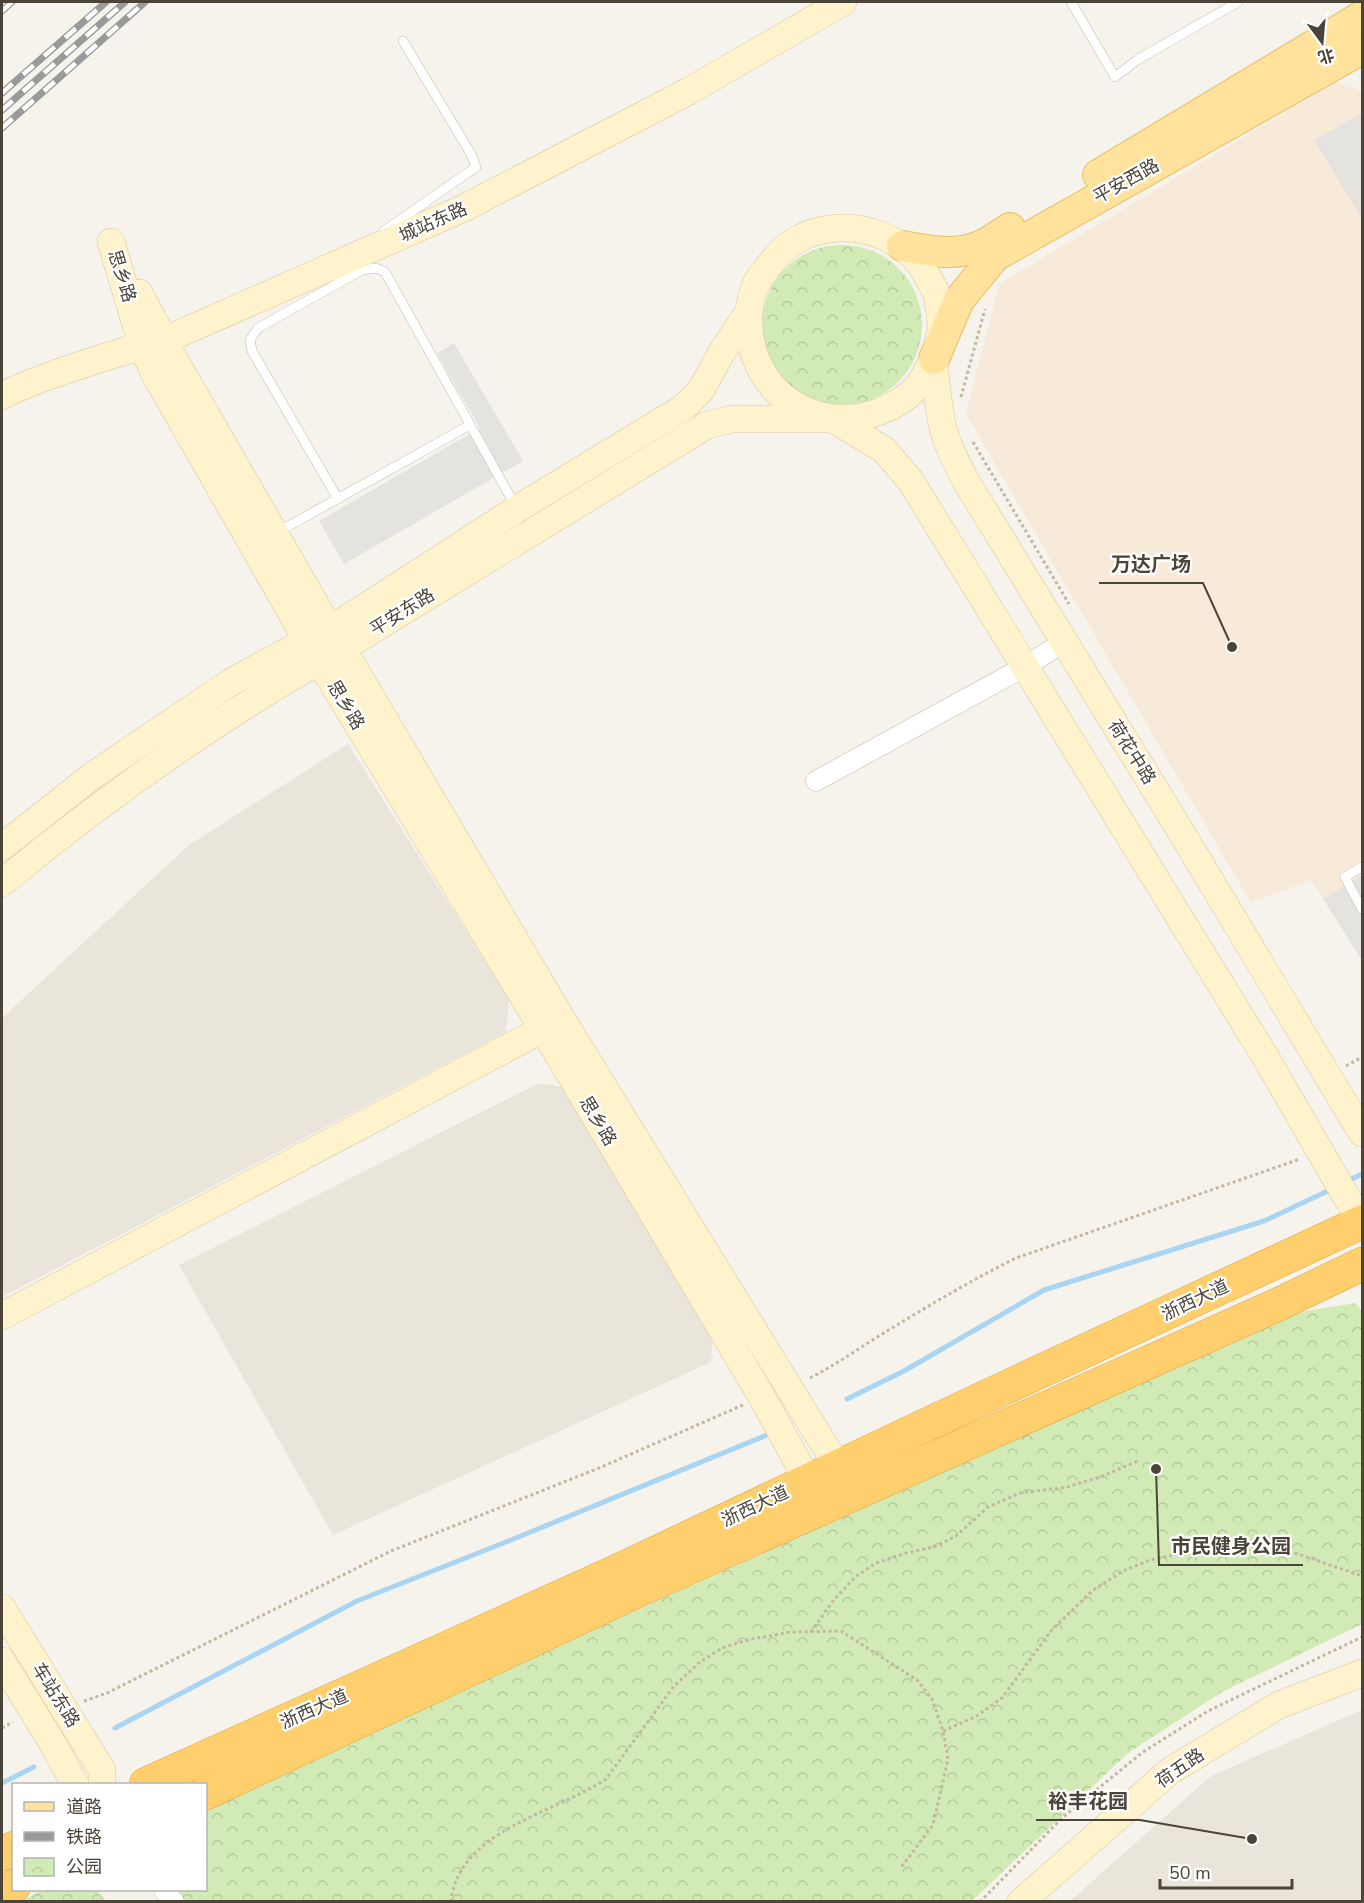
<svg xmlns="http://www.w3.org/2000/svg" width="1364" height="1903" font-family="'Nunito Sans','Noto Sans SC',sans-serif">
  <defs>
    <pattern id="park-crowns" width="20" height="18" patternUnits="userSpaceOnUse" patternTransform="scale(1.5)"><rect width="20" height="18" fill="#d2eab5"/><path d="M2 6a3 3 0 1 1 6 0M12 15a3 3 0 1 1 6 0" fill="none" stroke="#b6ca9c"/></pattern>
  </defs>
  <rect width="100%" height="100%" fill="#f6f3ec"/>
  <!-- residential -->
  <g fill="#eae5da">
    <path d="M348,744l161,255 -3,33 -504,265v-279l187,-173z"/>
    <path d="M539,1083l24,4 150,249 -2,26 -378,173 -154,-270z"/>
    <path d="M1362,1710v191h-292l141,-125z"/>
  </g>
  <!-- commercial -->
  <path fill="#f7ead8" d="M1337,81l25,11v868l-51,-80 -60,23 -285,-489 33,-130z"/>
  <!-- park -->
  <g fill="url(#park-crowns)">
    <circle cx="842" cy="325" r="80"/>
    <path d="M1356,1303l6,9v312l-140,68 -94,61 -156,148 -786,1 -11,-12h31v-85l1088,-492z"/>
    <path d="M46,1890h49l12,11h-85l16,-9z"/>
  </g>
  <!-- parking -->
  <g fill="#e5e3e0">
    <path d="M1362,113v105l-48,-78z"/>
    <path d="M454,343l69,118 -179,103 -25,-43 161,-93 -43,-75z"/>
    <path d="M1362,875v85l-39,-61z"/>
  </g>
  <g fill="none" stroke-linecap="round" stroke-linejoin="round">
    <!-- stream -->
    <g stroke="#a9d4f2" stroke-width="5">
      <path d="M1348,1181l14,-7"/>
      <path d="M847,1399l57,-28 140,-81 220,-69 70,-33"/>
      <path d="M115,1728l242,-127 154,-61 261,-107"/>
      <path d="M2,1783l32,-16"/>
    </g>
    <defs>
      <g id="lane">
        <path d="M1071,2l44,75 22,-17 101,-58"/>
        <path d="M384,231l92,-64 -5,-13 -68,-113"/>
        <path d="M338,499l-86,-148 -2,-11 8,-12 104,-58 14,-2 9,4 131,235"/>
        <path d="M276,533l194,-108"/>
        <path d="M1362,867l-17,10 17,32"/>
      </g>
      <g id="street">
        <path d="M816,781l208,-114 40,-25"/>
        <path d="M164,1890l10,12"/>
      </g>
      <g id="secondary">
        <path d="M111,242l31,103 11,26 166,290 224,368 219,368 46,84"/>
        <path d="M139,293l38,71 152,264 13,20 221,373 275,446"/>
        <path d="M934,359c-5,8 -10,19 -16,27 -10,11 -24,20 -37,25 -64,25 -129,-17 -132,-85 -1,-14 2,-31 8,-44 3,-5 7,-10 11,-15 12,-18 33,-33 55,-37 41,-8 87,9 106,49 3,6 8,13 9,21 1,8 3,18 3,27 0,10 -5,20 -6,31 -2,15 3,38 5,54 3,26 15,48 27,71l219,357 176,293"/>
        <path d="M2,396c20,-11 42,-18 64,-26 33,-11 65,-22 99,-30l299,-132 225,-117 154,-89"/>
        <path d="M2,847l90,-71 139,-94 114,-62 172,-111 166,-101 18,-18 22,-40 25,-37"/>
        <path d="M2,883c110,-91 229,-174 354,-243l351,-215 25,-6h101l51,31 26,30 356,578 96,166"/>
        <path d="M2,1316l541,-287 16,-7"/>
        <path d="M2,1608l100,162v14"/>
        <path d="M2,1661l48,78 25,45"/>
        <path d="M1021,1902l149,-131 109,-66 83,-32"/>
      </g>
      <g id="primary">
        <path d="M1098,175l264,-159"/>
        <path d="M902,246c27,5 54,11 80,-1 10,-4 19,-12 28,-17"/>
        <path d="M934,359l25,-59 36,-44 367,-207"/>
      </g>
      <g id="highway">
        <path d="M146,1784l467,-211 366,-173 383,-178"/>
        <path d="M206,1793l433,-203 640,-286 83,-40"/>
        <path d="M2,1854l12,-6"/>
        <path d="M2,1892l12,-6"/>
      </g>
    </defs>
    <!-- lane casing -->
    <use href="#lane" stroke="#c2bbae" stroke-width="10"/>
    <!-- street casing -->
    <use href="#street" stroke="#c2bbae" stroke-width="21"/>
    <!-- secondary casing -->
    <use href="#secondary" stroke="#d6c79b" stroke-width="28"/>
    <!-- primary casing -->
    <use href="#primary" stroke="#e6c16a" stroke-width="32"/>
    <!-- highway casing -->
    <use href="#highway" stroke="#e0a43c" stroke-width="34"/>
    <!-- path -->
    <g stroke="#c4b79f" stroke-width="3" stroke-dasharray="3 3" stroke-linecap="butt">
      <path d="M961,397l24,-88"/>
      <path d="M973,442l96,162"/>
      <path d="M1346,1066l16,-9"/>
      <path d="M810,1378c29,-15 55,-34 82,-50 41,-25 82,-49 124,-70l284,-99"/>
      <path d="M811,1632l22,-31 22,-24 21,-14 30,-10 28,-6 22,-11 32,-29 32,-14 47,-6 36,-11 37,-16"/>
      <path d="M84,1701l23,-8 284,-142 208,-83 144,-63"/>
      <path d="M2,1728l11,-6"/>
      <path d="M943,1731l32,-14 27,-19 49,-67 41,-40 31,-20 27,-11 37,-8 49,-3 56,3 70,24"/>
      <path d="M451,1902c7,-72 105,-89 155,-123l68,-93 26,-24 22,-14 25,-8 43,-8 51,-1 76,49 15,19 11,32 5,28 -15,66 -33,44"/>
      <path d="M980,1902l83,-85 80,-65 65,-41 154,-74"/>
    </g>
    <!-- lane -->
    <use href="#lane" stroke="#fff" stroke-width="9"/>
    <!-- street -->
    <use href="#street" stroke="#fff" stroke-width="20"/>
    <!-- secondary -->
    <use href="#secondary" stroke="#fff3cd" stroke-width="27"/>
    <!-- primary -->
    <use href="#primary" stroke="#ffe39c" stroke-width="30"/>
    <!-- highway -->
    <use href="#highway" stroke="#ffcf6e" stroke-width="33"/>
    <defs>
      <g id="rail">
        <path d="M2,11l10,-9"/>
        <path d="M2,93l104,-91"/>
        <path d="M2,110l123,-108"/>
        <path d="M2,128l143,-126"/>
      </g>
    </defs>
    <!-- rail casing -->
    <use href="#rail" stroke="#9a9a9a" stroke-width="7"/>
    <!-- rail -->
    <use href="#rail" stroke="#fff" stroke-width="4.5" stroke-dasharray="14" stroke-linecap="butt"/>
  </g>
  <g text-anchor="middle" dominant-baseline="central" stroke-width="4.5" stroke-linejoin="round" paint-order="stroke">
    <!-- street labels -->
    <g font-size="18" fill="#4b4439" stroke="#fff">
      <text transform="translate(1126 181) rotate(-29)">平安西路</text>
      <text transform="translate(433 222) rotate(-24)">城站东路</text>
      <text transform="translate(122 276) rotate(73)">思乡路</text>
      <text transform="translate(402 612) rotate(-32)">平安东路</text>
      <text transform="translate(346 705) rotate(59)">思乡路</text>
      <text transform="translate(1132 752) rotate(58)">荷花中路</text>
      <text transform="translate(598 1121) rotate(59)">思乡路</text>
      <text transform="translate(1195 1300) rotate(-25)">浙西大道</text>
      <text transform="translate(755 1506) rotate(-25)">浙西大道</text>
      <text transform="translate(56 1695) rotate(58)">车站东路</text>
      <text transform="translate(314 1709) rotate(-24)">浙西大道</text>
      <text transform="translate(1180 1768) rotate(-35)">荷五路</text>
    </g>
  </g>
  <!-- callouts -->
  <path fill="none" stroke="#4b4439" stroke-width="2" d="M1232 647L1203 583H1099M1156 1469L1159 1565H1303M1252 1839L1140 1820H1036"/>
  <g fill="#4b4439" stroke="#fff" stroke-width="2">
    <circle cx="1232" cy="647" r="6"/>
    <circle cx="1156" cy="1469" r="6"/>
    <circle cx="1252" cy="1839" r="6"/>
  </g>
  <g font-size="20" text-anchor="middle" font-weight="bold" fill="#4b4439" stroke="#fff" stroke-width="4.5" stroke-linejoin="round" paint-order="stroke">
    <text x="1151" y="571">万达广场</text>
    <text x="1231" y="1553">市民健身公园</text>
    <text x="1088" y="1808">裕丰花园</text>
  </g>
  <!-- border -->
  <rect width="1364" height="1903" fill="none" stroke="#4b4439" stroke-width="6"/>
  <!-- legend -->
  <rect x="12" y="1783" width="195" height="108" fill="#ffffff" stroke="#b7b4b0" stroke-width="1.5"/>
  <rect x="24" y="1802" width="30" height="9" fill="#ffe39c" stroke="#b7b4b0" stroke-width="1.5"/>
  <text x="66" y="1813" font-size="18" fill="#4b4439">道路</text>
  <rect x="24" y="1832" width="30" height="9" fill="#9a9a9a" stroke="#b7b4b0" stroke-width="1.5"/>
  <text x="66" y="1843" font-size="18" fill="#4b4439">铁路</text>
  <rect x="24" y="1858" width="30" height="18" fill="url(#park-crowns)" stroke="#b7b4b0" stroke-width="1.5"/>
  <text x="66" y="1873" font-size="18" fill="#4b4439">公园</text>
  <!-- north arrow -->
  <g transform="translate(1322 42) rotate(164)" stroke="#ffffff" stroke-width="4.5" paint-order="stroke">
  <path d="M0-4.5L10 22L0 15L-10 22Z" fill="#4b4439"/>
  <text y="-9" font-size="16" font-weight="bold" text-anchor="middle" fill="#4b4439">北</text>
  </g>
  <!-- scale -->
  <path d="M1160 1879v9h132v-9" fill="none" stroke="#4b4439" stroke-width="3"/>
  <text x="1169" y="1879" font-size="18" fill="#4b4439" stroke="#ffffff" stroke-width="4.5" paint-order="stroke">50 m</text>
</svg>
